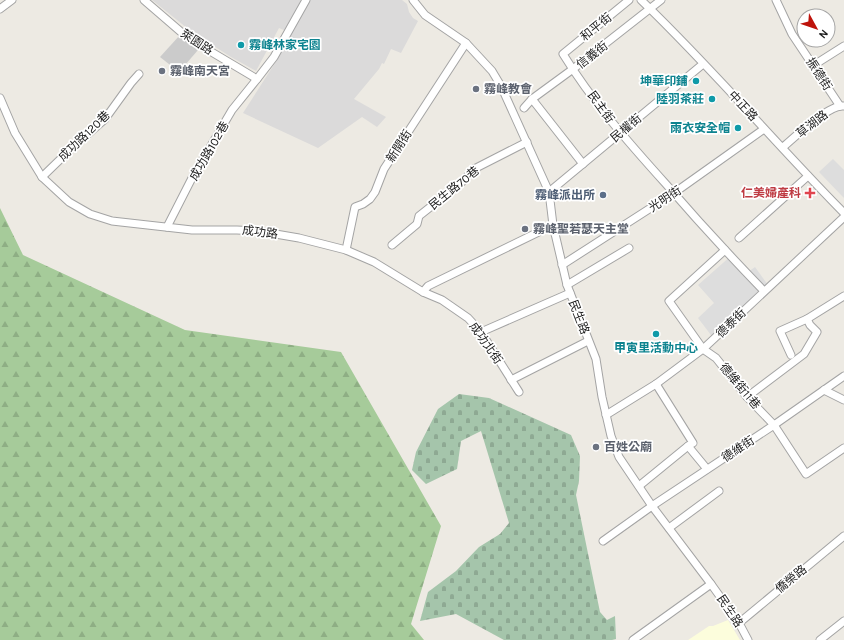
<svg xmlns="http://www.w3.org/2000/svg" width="844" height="640" font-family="Karla,'Noto Sans TC',sans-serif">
  <defs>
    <pattern id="forest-firs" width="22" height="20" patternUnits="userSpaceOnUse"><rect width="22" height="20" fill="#a6cb9a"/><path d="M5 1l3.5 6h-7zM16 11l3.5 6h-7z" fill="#8eae84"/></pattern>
    <pattern id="cemetery-stones" width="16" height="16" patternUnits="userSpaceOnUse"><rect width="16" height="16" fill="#a5c5ab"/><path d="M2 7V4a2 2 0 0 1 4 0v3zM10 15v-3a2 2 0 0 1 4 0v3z" fill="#8ea993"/></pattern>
  </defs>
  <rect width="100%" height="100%" fill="#edeae3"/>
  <!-- residential -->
  <g fill="#dbdada">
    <path d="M152,0h149l-15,31 -7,-3 -23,43 -25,-14 -39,-25z"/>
    <path d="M308,0h94l5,4 2,8 4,6 5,3 -17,32 -10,-4 -7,15 -2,-1 -3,6 -25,30 32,18 -9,10 -15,-10 -44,31 -75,-35 34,-53z"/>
  </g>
  <!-- education -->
  <path fill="#fcfddc" d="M728,620l12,20h-52l21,-14h4z"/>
  <!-- religious -->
  <path fill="#cbcbcb" d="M180,35l18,15 -19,22 -19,-15z"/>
  <!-- forest -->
  <path fill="url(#forest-firs)" d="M0,208l23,47 162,75 156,22 100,174 -30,98 13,16h-424z"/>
  <!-- cemetery -->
  <path fill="url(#cemetery-stones)" d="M459,394l30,4 82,37 9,21 -1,25 -3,14 24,117 7,8 8,-4 1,23 -4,1h-108l-48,-26 -36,7 8,-29 28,-21 23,-24 21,-13 9,-11 -28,-92 -20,10 -4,28 -31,15 -14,-14 4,-18 22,-43z"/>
  <!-- parking -->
  <g fill="#ddd">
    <path d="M833,159l11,11v28l-25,-26z"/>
    <path d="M732,255l16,17 7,-5 13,18 -54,54 -16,-21 16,-15 -16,-18z"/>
  </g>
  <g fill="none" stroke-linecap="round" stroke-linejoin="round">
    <defs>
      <g id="minor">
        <path d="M144,0l44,38 69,41 17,-22 32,-57"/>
        <path d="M413,0l12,15 41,28 26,28 9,15 48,106 4,33 14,60 29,74 6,38 9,39 8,21 33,49 59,78 28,39 9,17"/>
        <path d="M629,0l-66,54c29,47 65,88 102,129 32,37 65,73 99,108"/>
        <path d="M641,0c71,68 134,143 203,213"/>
        <path d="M776,0l16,34 48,72"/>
        <path d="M0,9l12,-9"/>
        <path d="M814,65l30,-19"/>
        <path d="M0,98l15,35 27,44 27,25 21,12 22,7 80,9h45l21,1 41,7 47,12 28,12 49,30 19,8 26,18 13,14 38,60"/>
        <path d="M532,99l51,65"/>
        <path d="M524,108l8,-9 41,-30 88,-69"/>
        <path d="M783,147c12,-10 45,-42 60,-41"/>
        <path d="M42,177l32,-31 31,-27 26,-36 8,-9"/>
        <path d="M549,192l154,-128"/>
        <path d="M167,227l25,-49 40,-68 25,-31"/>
        <path d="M739,238l69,-62"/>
        <path d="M392,245l25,-21 2,-8 43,-34 12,-13 53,-27"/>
        <path d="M346,250l9,-43 8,-3 7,-5 5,-7 9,-23 82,-126"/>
        <path d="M725,250l-56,51 34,48 13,9 31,39 27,28 32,49 38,-26"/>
        <path d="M562,265l112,-72 90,-64"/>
        <path d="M567,285l62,-37"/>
        <path d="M423,292l5,-6 125,-61"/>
        <path d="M481,332l89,-39"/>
        <path d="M791,355l-11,-24 27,-12 37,-23"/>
        <path d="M511,380l77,-39"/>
        <path d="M656,384l37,59 -5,3 19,23"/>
        <path d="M824,390l20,10"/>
        <path d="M747,397l57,-43 13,-22 -7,-7 -3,-6"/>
        <path d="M606,415l50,-31 47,-35 141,-132"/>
        <path d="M639,486l49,-40"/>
        <path d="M669,528l50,-37"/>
        <path d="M603,541l49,-35 122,-81 70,-49"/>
        <path d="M739,623l105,-87"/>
        <path d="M633,640l78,-56"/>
        <path d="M820,640l24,-19"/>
      </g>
    </defs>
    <!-- minor casing -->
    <use href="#minor" stroke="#a4a4a4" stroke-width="9"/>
    <!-- minor -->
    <use href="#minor" stroke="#fff" stroke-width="7"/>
  </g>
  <!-- markers -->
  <g fill="#0f9aa8" stroke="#fff" stroke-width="1.5">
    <circle cx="241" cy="45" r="4"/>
    <circle cx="696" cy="81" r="4"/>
    <circle cx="712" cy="99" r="4"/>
    <circle cx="738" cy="128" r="4"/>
    <circle cx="656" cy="334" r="4"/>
  </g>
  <g fill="#6b7280" stroke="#fff" stroke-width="1.5">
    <circle cx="162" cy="71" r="4"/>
    <circle cx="476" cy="89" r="4"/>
    <circle cx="525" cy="229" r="4"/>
    <circle cx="596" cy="447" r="4"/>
  </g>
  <path fill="#e0444e" stroke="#fff" stroke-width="1.5" d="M808 187h4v4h4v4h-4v4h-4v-4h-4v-4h4z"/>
  <circle fill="#5c6f8a" stroke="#fff" stroke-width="1.5" cx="603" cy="195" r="4"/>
  <g text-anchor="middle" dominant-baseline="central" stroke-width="3.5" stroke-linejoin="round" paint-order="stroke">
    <!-- street labels -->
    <g font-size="12" fill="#1d1d1d" stroke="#fff">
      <text transform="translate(596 27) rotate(-39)">和平街</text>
      <text transform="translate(197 42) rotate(33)">萊園路</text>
      <text transform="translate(592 55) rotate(-38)">信義街</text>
      <text transform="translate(819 74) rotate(57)">振德街</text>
      <text transform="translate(743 106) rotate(47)">中正路</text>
      <text transform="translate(601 107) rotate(54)">民主街</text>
      <text transform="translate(812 124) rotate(-38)">草湖路</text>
      <text transform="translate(626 128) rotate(-40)">民權街</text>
      <text transform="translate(84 136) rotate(-44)">成功路120巷</text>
      <text transform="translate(399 146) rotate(-57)">新開街</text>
      <text transform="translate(209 151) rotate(-60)">成功路102巷</text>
      <text transform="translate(454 188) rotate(-39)">民生路70巷</text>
      <text transform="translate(665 199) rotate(-33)">光明街</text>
      <text transform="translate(260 232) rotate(7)">成功路</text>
      <text transform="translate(579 317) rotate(69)">民生路</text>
      <text transform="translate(731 323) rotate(-44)">德泰街</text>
      <text transform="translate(486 343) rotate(55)">成功北街</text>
      <text transform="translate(740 386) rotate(50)">德維街11巷</text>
      <text transform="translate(738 449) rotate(-33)">德維街</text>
      <text transform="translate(791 579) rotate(-39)">僑榮路</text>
      <text transform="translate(730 611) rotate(56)">民生路</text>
    </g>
    <!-- culture labels -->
    <g font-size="12" font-weight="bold" fill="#0d838f" stroke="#fff" text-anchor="end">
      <text x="249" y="45" text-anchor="start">霧峰林家宅園</text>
      <text x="688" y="81">坤華印鋪</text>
      <text x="704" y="99">陸羽茶莊</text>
      <text x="730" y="128">雨衣安全帽</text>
      <text x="656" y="348" text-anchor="middle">甲寅里活動中心</text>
    </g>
    <!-- worship labels -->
    <g font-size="12" font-weight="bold" fill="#5b616d" stroke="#fff" text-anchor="start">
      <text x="170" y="71">霧峰南天宮</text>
      <text x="484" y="89">霧峰教會</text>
      <text x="533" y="229">霧峰聖若瑟天主堂</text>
      <text x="604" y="447">百姓公廟</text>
    </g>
    <!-- health labels -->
    <g font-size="12" font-weight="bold" fill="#be3a42" stroke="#fff" text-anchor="end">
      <text x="801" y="193">仁美婦產科</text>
    </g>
    <!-- service labels -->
    <g font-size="12" font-weight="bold" fill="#4e5e75" stroke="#fff" text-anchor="end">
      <text x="595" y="195">霧峰派出所</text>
    </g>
  </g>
  <!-- north arrow -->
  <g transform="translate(816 28) rotate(130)"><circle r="19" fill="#ffffff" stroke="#a5a5a5"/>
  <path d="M0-3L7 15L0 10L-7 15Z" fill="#be130b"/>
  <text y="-6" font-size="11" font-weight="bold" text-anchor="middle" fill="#1d1d1d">N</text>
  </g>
</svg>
